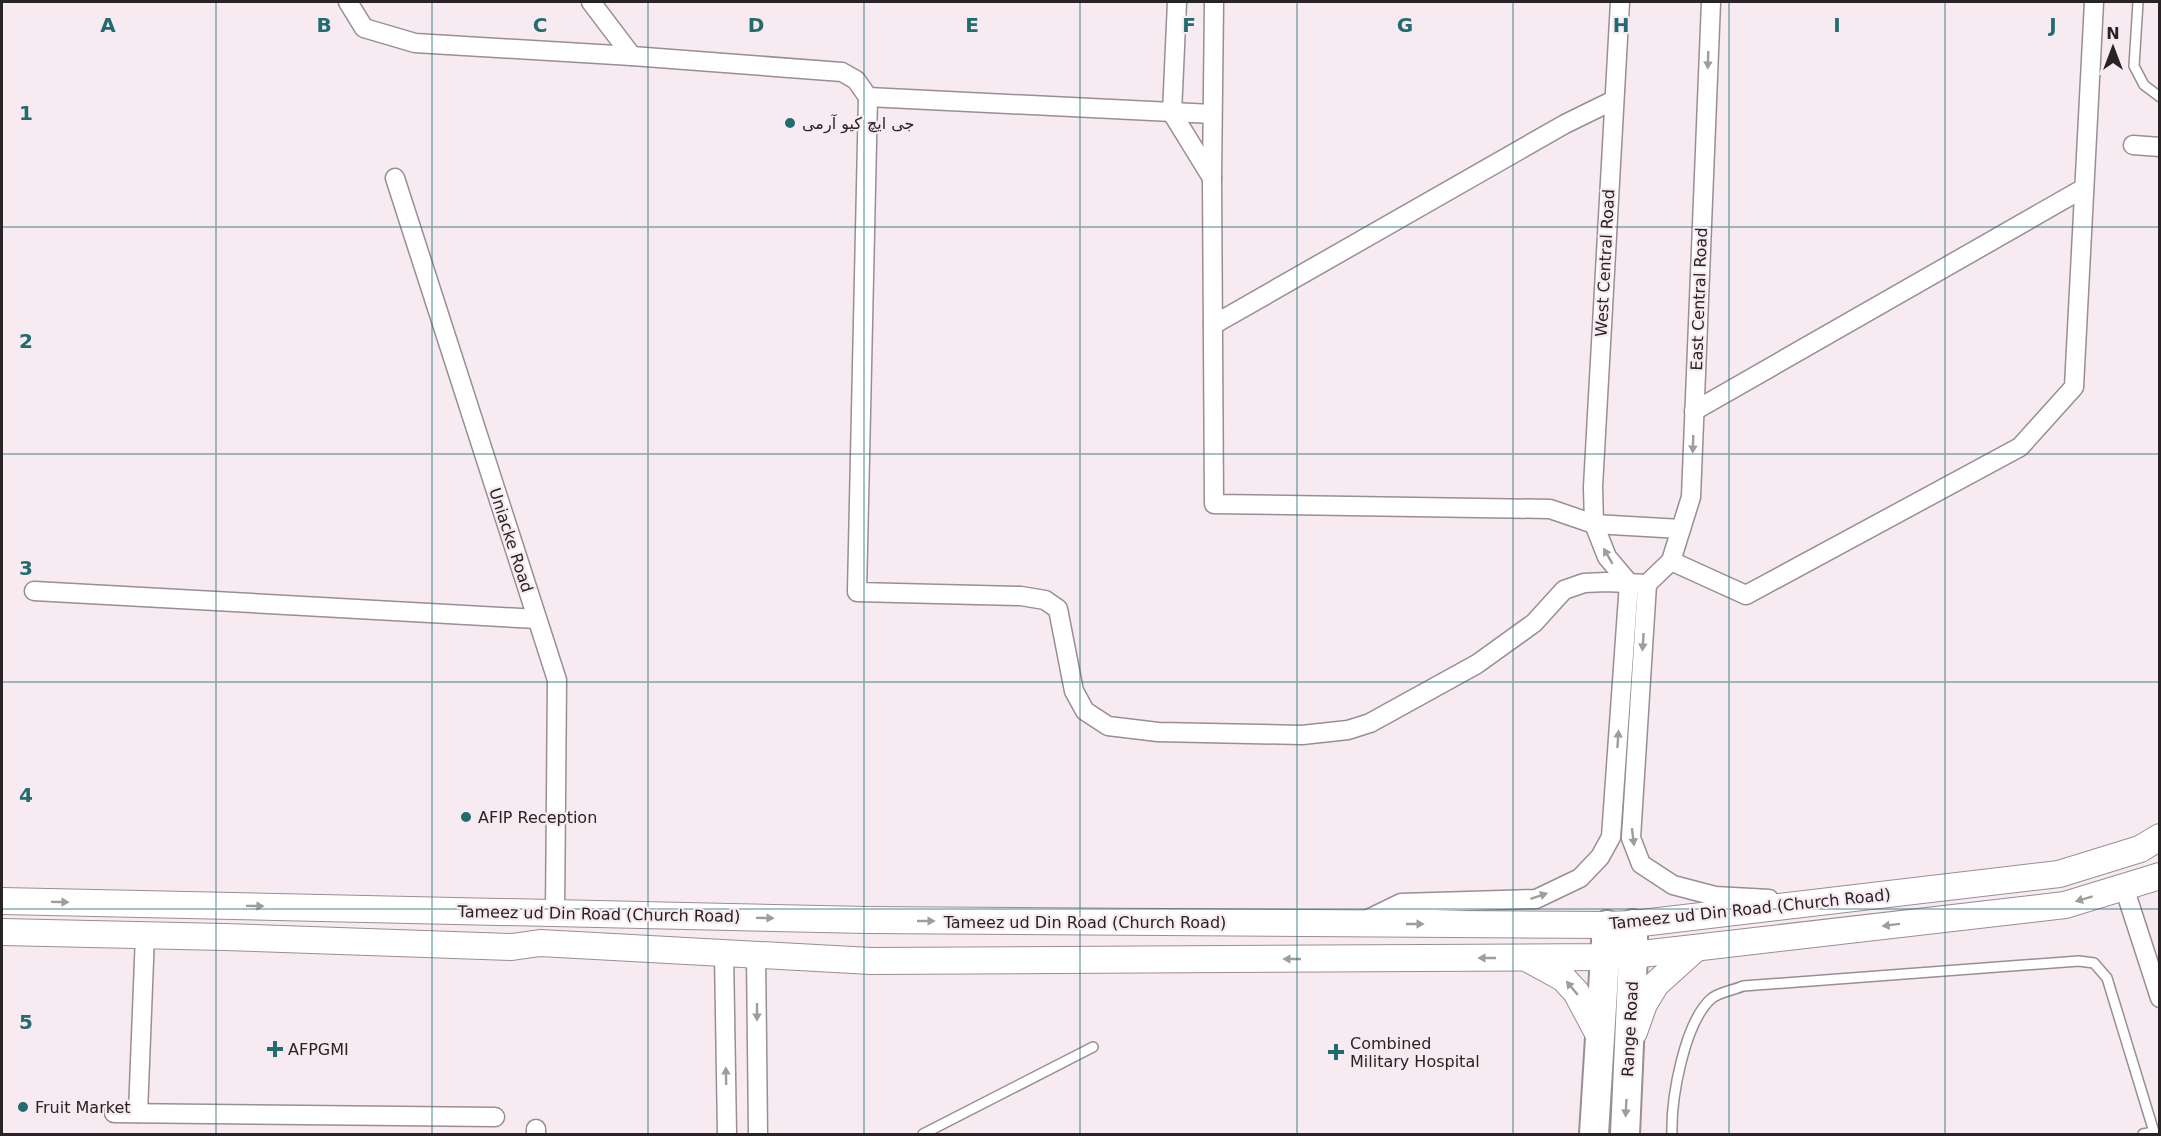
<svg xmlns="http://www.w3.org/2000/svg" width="2161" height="1136" font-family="'DejaVu Sans','Noto Naskh Arabic',sans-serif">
  <rect width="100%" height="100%" fill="#f7eaf0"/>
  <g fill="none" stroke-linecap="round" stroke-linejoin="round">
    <defs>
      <g id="lane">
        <path d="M2138,2l-4,64 10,19 16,12"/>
        <path d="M923,1134l170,-87"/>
        <path d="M1672,1134c-1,-35 12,-112 40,-136 8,-6 22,-8 31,-12l336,-25 15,2 13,15 47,154 -11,2"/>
      </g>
      <g id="street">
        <path d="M348,2l16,26 51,15 217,13 210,16 14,8 12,17 -11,495 164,4 24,4 13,9 16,82 11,20 23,15 50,6 144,3 46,-5 22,-7 107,-59 57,-41 30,-33 20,-7 22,-1 41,2"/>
        <path d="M591,2l41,54"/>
        <path d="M1177,2l-5,111 40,65"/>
        <path d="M1214,2l-2,176 2,326 336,5 44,15 87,5"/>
        <path d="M1620,2l-27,485 1,37 13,33 22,26"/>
        <path d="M868,97l344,17"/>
        <path d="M2133,145l27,2"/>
        <path d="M395,178l162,502 -2,233"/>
        <path d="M1213,325l352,-201 49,-24"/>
        <path d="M1694,411l390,-223"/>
        <path d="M1671,561l75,34 274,-148 54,-60 20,-385"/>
        <path d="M1647,584l-16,254 10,26 32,21 42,11 54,3"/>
        <path d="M1647,584l24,-23 20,-64 20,-495"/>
        <path d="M34,591l503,28"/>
        <path d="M2124,887l36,111"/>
        <path d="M1364,921l37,-18 135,-4 44,-21 20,-21 11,-20 18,-254"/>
        <path d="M724,953l3,181"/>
        <path d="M756,954l2,180"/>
        <path d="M114,1113l381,4"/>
        <path d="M138,1113l7,-178"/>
        <path d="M536,1134v-5"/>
      </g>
      <g id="secondary">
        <path d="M2,901l865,19 740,5 26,-1 426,-50 81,-25 20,-12"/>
        <path d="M2,932l222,5 288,10 28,-4 331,18 735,-4 27,-2 432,-50 95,-29"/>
        <path d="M1528,959l35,19 13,14 24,45"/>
        <path d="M1634,1032l10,-28 12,-20 40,-36"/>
      </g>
      <g id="primary">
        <path d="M1594,1134l13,-209"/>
        <path d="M1625,1134l8,-179v-31"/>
      </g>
    </defs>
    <!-- lane casing -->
    <use href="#lane" stroke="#998e93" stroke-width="12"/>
    <!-- street casing -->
    <use href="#street" stroke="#998e93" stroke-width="21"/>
    <!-- secondary casing -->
    <use href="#secondary" stroke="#998e93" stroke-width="28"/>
    <!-- primary casing -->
    <use href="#primary" stroke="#998e93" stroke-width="32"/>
    <!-- lane -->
    <use href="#lane" stroke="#fff" stroke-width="9"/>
    <!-- street -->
    <use href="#street" stroke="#fff" stroke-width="18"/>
    <!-- secondary -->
    <use href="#secondary" stroke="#fff" stroke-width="26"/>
    <!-- primary -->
    <use href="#primary" stroke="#fff" stroke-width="28"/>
  </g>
  <!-- one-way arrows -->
  <defs><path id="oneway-solid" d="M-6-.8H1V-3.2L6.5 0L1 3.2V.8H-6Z" transform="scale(1.5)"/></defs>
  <g fill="#9e9c9d">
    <use href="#oneway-solid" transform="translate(1708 60) rotate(92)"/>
    <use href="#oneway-solid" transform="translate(1693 444) rotate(92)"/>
    <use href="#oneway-solid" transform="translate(1608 556) rotate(-120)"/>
    <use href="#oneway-solid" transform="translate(1643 642) rotate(94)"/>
    <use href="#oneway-solid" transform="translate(1618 739) rotate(-86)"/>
    <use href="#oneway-solid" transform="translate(1633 837) rotate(83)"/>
    <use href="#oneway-solid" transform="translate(1539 896) rotate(-18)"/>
    <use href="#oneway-solid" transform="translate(2084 899) rotate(163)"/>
    <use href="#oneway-solid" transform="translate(60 902) rotate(1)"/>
    <use href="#oneway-solid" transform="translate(255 906) rotate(1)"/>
    <use href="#oneway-solid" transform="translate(765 918) rotate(1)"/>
    <use href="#oneway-solid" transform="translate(926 921)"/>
    <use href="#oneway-solid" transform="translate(1415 924)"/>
    <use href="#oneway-solid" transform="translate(1891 925) rotate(173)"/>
    <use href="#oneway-solid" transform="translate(1487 958) rotate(180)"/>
    <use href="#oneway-solid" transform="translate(1292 959) rotate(180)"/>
    <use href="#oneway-solid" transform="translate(1572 988) rotate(-130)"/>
    <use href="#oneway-solid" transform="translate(757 1012) rotate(90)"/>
    <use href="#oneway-solid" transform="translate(726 1076) rotate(-91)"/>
    <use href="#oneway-solid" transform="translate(1626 1108) rotate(93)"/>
  </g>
  <!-- grid -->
  <path fill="none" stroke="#206c6f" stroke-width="1.5" stroke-opacity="0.55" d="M216,2v1132M432,2v1132M648,2v1132M864,2v1132M1080,2v1132M1297,2v1132M1513,2v1132M1729,2v1132M1945,2v1132M2,227h2158M2,454h2158M2,682h2158M2,909h2158"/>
  <!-- markers -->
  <g fill="#206c6f" stroke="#f7eaf0" stroke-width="2">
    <circle cx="790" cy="123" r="6"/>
    <circle cx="466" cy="817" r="6"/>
    <path d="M272 1040h6v6h6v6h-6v6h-6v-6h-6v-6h6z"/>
    <path d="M1333 1043h6v6h6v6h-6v6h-6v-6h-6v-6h6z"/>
    <circle cx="23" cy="1107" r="6"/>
  </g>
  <g text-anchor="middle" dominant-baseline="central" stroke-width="4.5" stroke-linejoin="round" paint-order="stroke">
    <!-- poi labels -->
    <g font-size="16" fill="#282325" stroke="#f7eaf0" text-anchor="start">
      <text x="802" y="123">جی ایچ کیو آرمی</text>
      <text x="478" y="817">AFIP Reception</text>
      <text x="1350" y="1043">Combined<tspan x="1350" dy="18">Military Hospital</tspan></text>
      <text x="288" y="1049">AFPGMI</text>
      <text x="35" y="1107">Fruit Market</text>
    </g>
    <!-- street labels -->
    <g font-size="16" fill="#282325" stroke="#f7eaf0">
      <text transform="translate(1605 263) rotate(-87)">West Central Road</text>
      <text transform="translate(1699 299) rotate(-88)">East Central Road</text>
      <text transform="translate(511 540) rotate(72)">Uniacke Road</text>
      <text transform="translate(1750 909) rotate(-6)">Tameez ud Din Road (Church Road)</text>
      <text transform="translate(599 914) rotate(1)">Tameez ud Din Road (Church Road)</text>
      <text x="1085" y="922">Tameez ud Din Road (Church Road)</text>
      <text transform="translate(1630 1029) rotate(-87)">Range Road</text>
    </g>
  </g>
  <g font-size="20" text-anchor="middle" font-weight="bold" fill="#206c6f" stroke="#f7eaf0" stroke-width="4.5" stroke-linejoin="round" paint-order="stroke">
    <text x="108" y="32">A</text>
    <text x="324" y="32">B</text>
    <text x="540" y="32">C</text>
    <text x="756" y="32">D</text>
    <text x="972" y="32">E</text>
    <text x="1189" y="32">F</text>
    <text x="1405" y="32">G</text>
    <text x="1621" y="32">H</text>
    <text x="1837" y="32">I</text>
    <text x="2053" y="32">J</text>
    <text x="26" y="120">1</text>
    <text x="26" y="348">2</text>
    <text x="26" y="575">3</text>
    <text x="26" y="802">4</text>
    <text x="26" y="1029">5</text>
  </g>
  <!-- border -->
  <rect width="2161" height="1136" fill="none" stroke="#282325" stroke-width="6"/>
  <!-- north arrow -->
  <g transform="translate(2113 48)" stroke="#f7eaf0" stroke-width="4.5" paint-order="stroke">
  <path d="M0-4.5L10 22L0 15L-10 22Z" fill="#282325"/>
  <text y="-9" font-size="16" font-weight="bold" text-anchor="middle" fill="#282325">N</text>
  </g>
</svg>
